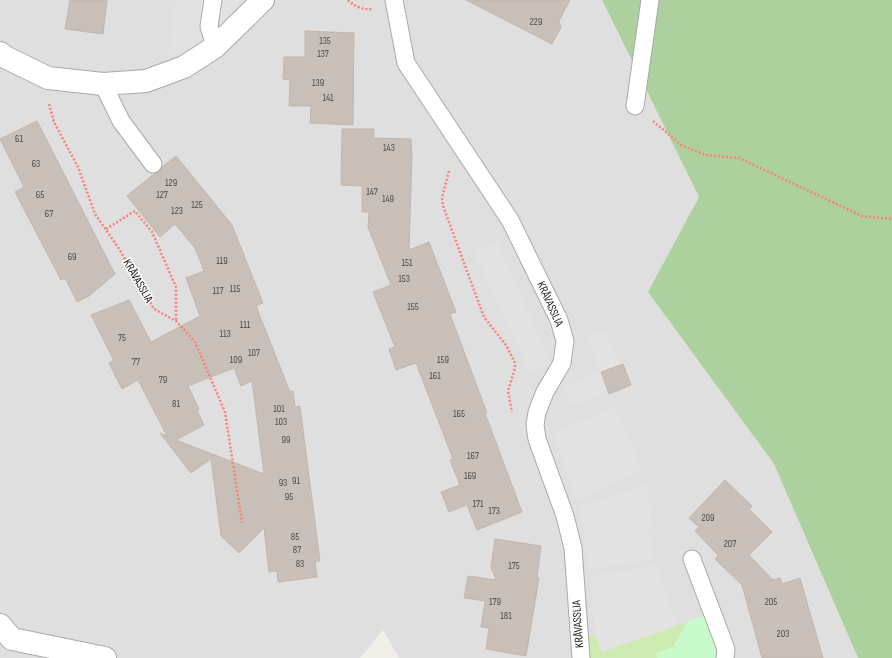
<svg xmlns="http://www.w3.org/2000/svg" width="892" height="658" font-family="'Sofia Sans Condensed',sans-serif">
  <rect width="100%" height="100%" fill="#f2efe9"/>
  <!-- residential -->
  <path fill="#e0dfdf" d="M0,0h602l97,197 -50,95 125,172 84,194h-459l-16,-28 -23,28h-360z"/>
  <!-- grass -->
  <path fill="#cdebb0" d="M688,621l-15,26 -17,6 1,5h-67v-22l6,-1 6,17z"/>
  <!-- forest -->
  <path fill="#add19e" d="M602,0h290v658h-34l-84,-194 -126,-172 51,-95z"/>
  <!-- park -->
  <path fill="#c8facc" d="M707,615l11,31v12h-61l-1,-5 17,-6 15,-26z"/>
  <!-- parking -->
  <g fill="#e2e2e2">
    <path d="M176,0h66l-11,14 -15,17 -15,10 -33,17z"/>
    <path d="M497,242l54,122 -21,8 -56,-120z"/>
    <path d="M605,331l15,34 -19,8 7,19 -36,13 -8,-19 37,-14 -15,-34z"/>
    <path d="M615,407l27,63 -65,30 -23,-68z"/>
    <path d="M647,485l3,26 -1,28 5,20 -66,11 -3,-18v-22l-6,-24z"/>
    <path d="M657,565l13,42 9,18 -77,27 -6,-17 -7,-58z"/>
  </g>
  <!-- building -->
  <g fill="#c7bfb8" stroke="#c4b6ab" fill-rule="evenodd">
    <path d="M70,0h37l-4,34 -38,-5z"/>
    <path d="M466,0h104l-11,21 2,6 -9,17z"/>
    <path d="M305,31l49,2 -1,92 -43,-2 1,-17h-22l1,-26 -7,-1 1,-22h21z"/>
    <path d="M37,121l78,153 -26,22 -12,6 -12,-24 -4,2 -46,-88 9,-5 -24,-48z"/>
    <path d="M342,129h32v9l37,1 1,16 -3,95 20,-8 27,70 -6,2 31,83 6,16h-2l37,99 -45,18 -10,-25 -18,7 -8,-20 19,-7 -10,-25 3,-1 -37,-96 -20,7 -7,-21 6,-2 -22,-55 18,-7 -23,-58 1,-15h-7v-26l-21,-1z"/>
    <path d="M176,156l56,69 31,78 -7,3 34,86 3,-1 2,16 5,-1 20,155h-5l2,16 -39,5 -1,-11 -8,1 -5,-44 -25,25 -18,-17 -10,-77 -20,14 -31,-40 7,3 -29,-56 -16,9 -13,-26 5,-2 -23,-46 38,-15 22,42 49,-26 -14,-38 18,-7 -9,-23 -20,-24 -15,13 -33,-41 27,-22 5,-2 3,-5zM234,368l7,18 11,-5 12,93 -88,-34 28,-15 -7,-15 2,-1 -11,-23z"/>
    <path d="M623,364l8,21 -22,9 -8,-22z"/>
    <path d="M725,480l27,26 -3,3 23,23 -23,23 24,25 7,-2 2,6 18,-6 23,80h-61l-20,-73 -27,-26 3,-4 -23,-24 4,-4 -10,-9z"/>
    <path d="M495,539l46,7 -4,32h2l-13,78 -40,-7 3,-21 -8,-1 4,-26 -21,-3 4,-22 28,4 -5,-13z"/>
  </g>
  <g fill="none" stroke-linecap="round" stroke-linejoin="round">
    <defs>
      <g id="service">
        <path d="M213,0l-4,26 6,21"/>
        <path d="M394,0l12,63 104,157 49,100 6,21 -3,22 -17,29 -8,20 -2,13 2,14 28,77 8,32 8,110"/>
        <path d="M103,84l18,37 32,43"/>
        <path d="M635,106l15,-106"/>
        <path d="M692,559l34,90 -1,9"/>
      </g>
      <g id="minor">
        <path d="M0,53l7,5 41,20 55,6 43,-3 38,-14 31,-20 48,-47"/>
        <path d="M0,625l12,14 93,19"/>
      </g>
    </defs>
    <!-- service casing -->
    <use href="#service" stroke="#a9a9a9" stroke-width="19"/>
    <!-- minor casing -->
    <use href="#minor" stroke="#a9a9a9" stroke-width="24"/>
    <!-- path -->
    <g stroke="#fa8072" stroke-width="2.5" stroke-dasharray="2 2" stroke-linecap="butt">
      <path d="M348,0c7,7 15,10 25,9"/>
      <path d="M49,104l5,18 24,45 17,47 23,33 36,62 22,12 19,21 30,70 17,111"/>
      <path d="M653,121l28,24 25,10 33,3 123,58 30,3"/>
      <path d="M449,171l-7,27 1,8 41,111 22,28 9,18v5l-7,23 4,21"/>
      <path d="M106,229l29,-18 17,21 24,55v34"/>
    </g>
    <!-- service -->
    <use href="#service" stroke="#fff" stroke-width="17"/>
    <!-- minor -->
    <use href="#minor" stroke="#fff" stroke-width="22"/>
  </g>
  <g text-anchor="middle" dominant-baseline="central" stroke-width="3" stroke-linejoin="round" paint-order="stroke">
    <!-- number labels -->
    <g font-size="10" fill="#4b4948">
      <text x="536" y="22">229</text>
      <text x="325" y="41">135</text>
      <text x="323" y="54">137</text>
      <text x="318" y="83">139</text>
      <text x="328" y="98">141</text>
      <text x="19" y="139">61</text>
      <text x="389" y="148">143</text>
      <text x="36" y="164">63</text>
      <text x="171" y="183">129</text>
      <text x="372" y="192">147</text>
      <text x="40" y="195">65</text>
      <text x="162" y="195">127</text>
      <text x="388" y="199">149</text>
      <text x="197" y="205">125</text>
      <text x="177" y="211">123</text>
      <text x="49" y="214">67</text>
      <text x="72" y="257">69</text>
      <text x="222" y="261">119</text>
      <text x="407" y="263">151</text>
      <text x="404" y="279">153</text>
      <text x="235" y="289">115</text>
      <text x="218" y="291">117</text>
      <text x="413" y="307">155</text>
      <text x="245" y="325">111</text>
      <text x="225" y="334">113</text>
      <text x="122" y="338">75</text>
      <text x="254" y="353">107</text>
      <text x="236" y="360">109</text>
      <text x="443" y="360">159</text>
      <text x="136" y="362">77</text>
      <text x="435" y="376">161</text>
      <text x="163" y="380">79</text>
      <text x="176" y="404">81</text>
      <text x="279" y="409">101</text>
      <text x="459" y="414">165</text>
      <text x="281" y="422">103</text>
      <text x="286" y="440">99</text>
      <text x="473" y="456">167</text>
      <text x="470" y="476">169</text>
      <text x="296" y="481">91</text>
      <text x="283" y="483">93</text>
      <text x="289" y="497">95</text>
      <text x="478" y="504">171</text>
      <text x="494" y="511">173</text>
      <text x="708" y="518">209</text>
      <text x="295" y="537">85</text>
      <text x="730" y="544">207</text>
      <text x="297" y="550">87</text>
      <text x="300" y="564">83</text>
      <text x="514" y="566">175</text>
      <text x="495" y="602">179</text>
      <text x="771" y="602">205</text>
      <text x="506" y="616">181</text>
      <text x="783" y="634">203</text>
    </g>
    <!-- street labels -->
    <g font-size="12" fill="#222" stroke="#fff">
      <text transform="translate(138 281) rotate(60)">KRÅVASSLIA</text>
      <text transform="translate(550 304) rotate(66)">KRÅVASSLIA</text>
      <text transform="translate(578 624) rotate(-94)">KRÅVASSLIA</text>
    </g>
  </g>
</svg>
